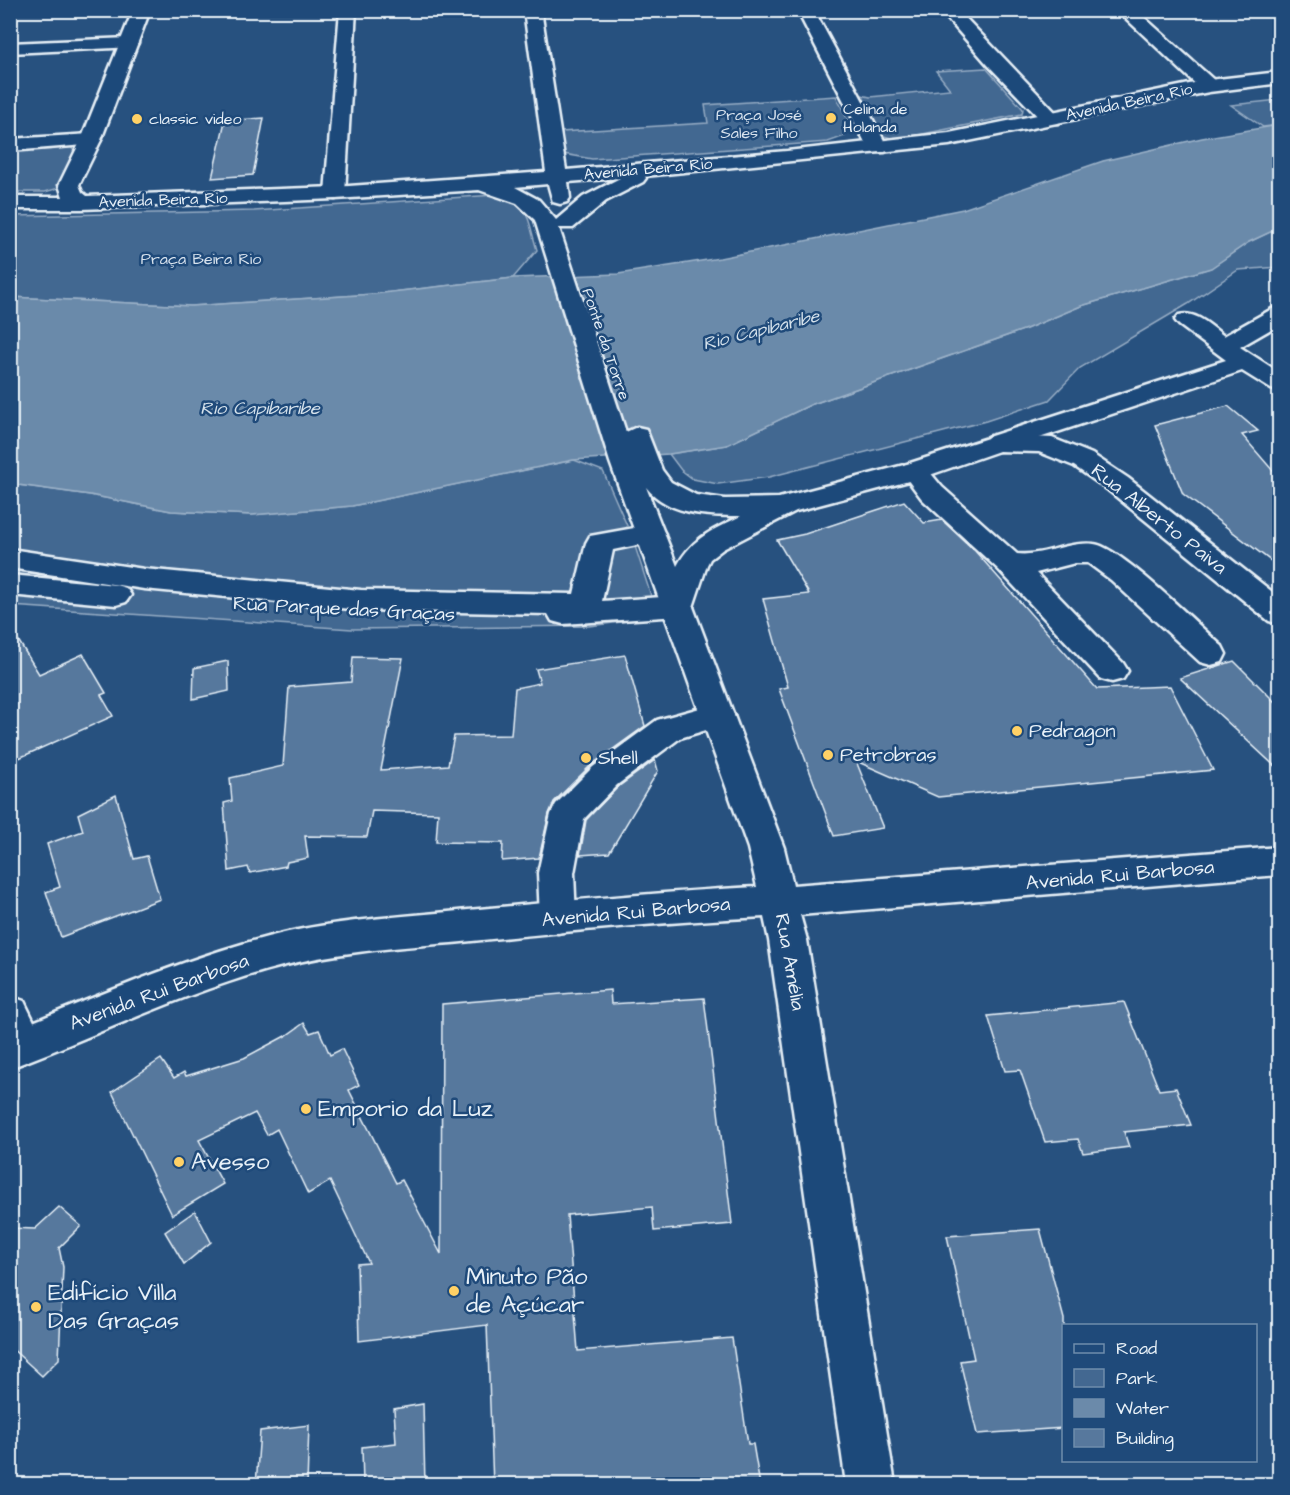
<svg xmlns="http://www.w3.org/2000/svg" width="1290" height="1495" font-family="'Architects Daughter',sans-serif">
  <rect width="100%" height="100%" fill="#27517f"/>
  <filter id="ink" filterUnits="userSpaceOnUse"><feTurbulence type="fractalNoise" baseFrequency=".0167" numOctaves="2"/><feDisplacementMap in="SourceGraphic" scale="12" xChannelSelector="R" yChannelSelector="G"/><feConvolveMatrix kernelMatrix="1 2 1 2 8 2 1 2 1" color-interpolation-filters="sRGB"/></filter>
  <g filter="url(#ink)">
    <!-- green -->
    <g fill="#436891" stroke="#96acc4" stroke-width="1.5">
      <path d="M986,68l37,41 -1,5 -119,24h-12l-14,-4 -24,-41 17,4 80,-8 -14,-18z"/>
      <path d="M836,96l15,31 -6,9 -17,6 -236,17 -28,-5 -3,-22 147,-9 -3,-18z"/>
      <path d="M1279,100v25l-16,2 -32,-22z"/>
      <path d="M63,146l8,1 4,5 -16,36 -14,4h-34v-42z"/>
      <path d="M495,195c37,13 31,19 42,55l-24,28 -139,16 -183,12 -180,-9v-81l243,-5z"/>
      <path d="M1279,228v39l-41,3 -50,34 -108,64 -31,32 -63,21 -217,56 -51,7 -25,-5 -12,-9 -12,-16 58,-9 83,-40 216,-76 55,-23 129,-38 39,-26z"/>
      <path d="M574,460l29,11 29,66 23,71 -10,11 -56,7 -237,3 -341,-23v-122l79,11 81,16 81,4 100,-9z"/>
    </g>
    <!-- water -->
    <path fill="#6b8aaa" stroke="#9db3c9" stroke-width="1.5" d="M1279,125v103l-30,14 -38,26 -130,38 -55,23 -216,76 -83,40 -58,9 -96,6 -221,46 -100,9 -81,-4 -81,-16 -79,-11v-187l180,9 183,-12 139,-16 105,-4 102,-16 243,-49 140,-48 99,-23z"/>
    <!-- building -->
    <g fill="#57789d" stroke="#e8f1f8" stroke-width="1.5">
      <path d="M264,118l-11,57 -41,3 13,-57z"/>
      <path d="M1228,406l30,25 -16,4 38,44v89l-97,-74 -28,-69z"/>
      <path d="M904,501l20,22 18,-3 33,31 122,138 73,-3 43,84 -275,27 -82,-36 27,67 -49,8 -55,-147 9,-2 -25,-88 46,-5 -32,-54 28,-6z"/>
      <path d="M10,627l29,47 44,-20 23,39 -5,2 12,21 -103,46z"/>
      <path d="M625,655l20,71 -54,39 -37,37 -5,12 -10,44 -37,3 1,-18 -67,-1 2,-29 -66,-2 -5,26 -62,-1 3,22 -21,4 -1,4 -36,7 -2,-6 -19,4 -5,-68 8,-2 -2,-23 53,-12 6,-79 62,-5 2,-25 50,1 -22,112 67,-5 6,-29 57,-1 4,-47 25,-5 -4,-14z"/>
      <path d="M228,661l1,30 -36,8 1,-31z"/>
      <path d="M1234,661l46,46v64l-100,-93z"/>
      <path d="M655,760l3,11 -49,82 -29,2 6,-35 32,-33z"/>
      <path d="M116,795l18,64 13,-3 13,43 -99,38 -15,-45 14,-5 -13,-43 36,-13 -5,-17z"/>
      <path d="M610,990l1,14 93,-6 28,226 -78,7 -2,-24 -85,8 11,136 154,-13 16,106h5l7,41h-267l-6,-160 -128,16 -2,-77 12,-1 -39,-82 -22,13 -31,-65 -10,6 -12,-22 -56,27 24,44 -51,31 -60,-123 49,-33 13,19 10,-6 2,4 58,-18 43,-23 17,-12 6,10 9,-3 11,25 12,-6 17,36 -10,5 47,93 6,-3 39,74 1,-250z"/>
      <path d="M1124,1002l35,88 17,-2 15,37 -67,7 5,15 -46,6 -5,-14 -33,3 -25,-72 -15,1 -17,-55z"/>
      <path d="M59,1207l22,19 -22,22 4,19 -4,92 -17,17 -32,-29v-119l25,1z"/>
      <path d="M195,1211l16,31 -27,22 -19,-32z"/>
      <path d="M1040,1229l24,90v109l-87,6 -17,-73 14,-2 -27,-123z"/>
      <path d="M423,1404l2,81h-62l-1,-38 34,-4 -2,-34z"/>
      <path d="M309,1425l-2,60h-51l4,-54z"/>
    </g>
    <g fill="none" stroke-linecap="round" stroke-linejoin="round">
      <defs>
        <g id="minor">
          <path d="M340,10h16l-11,183 -3,4 -7,2 -7,-2 -3,-4z"/>
          <path d="M797,10h17l74,138 -3,4h-14l-3,-4z"/>
          <path d="M940,10h18l100,105 3,4 -3,4h-14l-56,-58z"/>
          <path d="M1117,10h19l80,72 2,4 -2,4h-14z"/>
          <path d="M129,38l6,1 3,4 -3,4 -125,6v-10z"/>
          <path d="M91,134l7,2 3,4 -3,4 -88,7v-12z"/>
          <path d="M1280,307v17l-40,23 40,26v18l-9,-2 -29,-18 -236,78 -9,2 -9,-2 -4,-6 4,-6 238,-77 -47,-35 -4,-5 4,-5c18,-4 31,11 45,21l48,-27z"/>
          <path d="M914,463l10,2 18,22 75,67c26,3 50,-13 77,-10 25,2 105,82 128,102l4,8 -4,8 -11,3 -11,-3 -89,-82 -23,-17h-13l-39,10 87,90 5,8 -5,8 -11,3 -11,-3 -102,-109 -77,-71 -21,-28 3,-6z"/>
          <path d="M651,525l10,3 4,6 -4,6 -48,10 -11,51 76,-5 11,3 4,7 -4,7 -11,3 -115,8 -11,-3 -4,-7 -187,-4 -217,-21 -134,-21v-19l134,20 217,21 213,4 12,-51 4,-7z"/>
          <path d="M10,575l106,10 10,3 5,7 -5,7 -10,3 -106,-10z"/>
          <path d="M718,703l11,4 5,8 -5,8 -49,15 -63,47 -33,34 -10,54 2,45 -5,11 -13,4 -13,-4 -5,-11 -2,-45 13,-59 5,-10 37,-37 64,-47z"/>
          <path d="M10,996l14,5 20,41 -6,13 -14,5 -14,-5z"/>
        </g>
        <path id="major" d="M133,10h17l-49,130 -22,45 3,7 5,4 248,-9 211,-15 -22,-162h17l25,160 221,-19 162,-18 260,-53 71,-8v11l-71,9 -260,53 -304,31 1,2 -3,4 -37,19 -33,27h-14l67,204 11,-5 9,2 16,41 9,12 25,13 29,4 54,-1 125,-33 93,-30 55,3 40,16 36,24 152,120v26l-11,-3 -161,-131 -34,-24 -35,-14 -40,-1 -75,26 -128,34 -73,38 -13,10 -3,6 -14,42 91,241 9,37 487,-38v28l-480,40 7,25 88,544h-49l-77,-544 -5,-23c-101,5 -202,15 -302,25 -56,5 -122,9 -176,23 -95,24 -183,68 -276,103v-37c89,-35 185,-78 278,-99 59,-13 120,-16 180,-22 96,-9 192,-18 289,-23l-9,-39 -138,-386 -75,-242 -18,-17 -38,-13 -144,9 -253,10h-72v-12h53l-4,-12 22,-45zM620,178l-37,19 -27,23 -17,-20 -24,-13 33,-3 5,18 7,2 7,-2 3,-4 -2,-16zM646,487c22,28 63,29 95,29 -28,14 -48,21 -64,50z"/>
      </defs>
      <!-- minor casing -->
      <use href="#minor" stroke="#e8f1f8" stroke-width="5"/>
      <!-- major casing -->
      <use href="#major" stroke="#e8f1f8" stroke-width="5"/>
      <!-- minor -->
      <use href="#minor" fill="#1f4a7a" fill-rule="evenodd"/>
      <!-- major -->
      <use href="#major" fill="#1f4a7a" fill-rule="evenodd"/>
    </g>
  </g>
  <!-- markers -->
  <g fill="#ffd166" stroke="#1f4a7a" stroke-width="2">
    <circle cx="831" cy="118" r="6"/>
    <circle cx="137" cy="119" r="6"/>
    <circle cx="1017" cy="731" r="6"/>
    <circle cx="828" cy="755" r="6"/>
    <circle cx="586" cy="758" r="6"/>
    <circle cx="306" cy="1109" r="6"/>
    <circle cx="179" cy="1162" r="6"/>
    <circle cx="454" cy="1291" r="6"/>
    <circle cx="36" cy="1307" r="6"/>
  </g>
  <g text-anchor="middle" dominant-baseline="central" stroke-width="5" stroke-linejoin="round" paint-order="stroke">
    <!-- far-street labels -->
    <g font-size="16" fill="#e8f1f8" stroke="#1f4a7a">
      <text transform="translate(1129 102) rotate(-12)">Avenida Beira Rio</text>
      <text transform="translate(648 169) rotate(-5)">Avenida Beira Rio</text>
      <text transform="translate(163 200) rotate(-2)">Avenida Beira Rio</text>
      <text transform="translate(606 344) rotate(71)">Ponte da Torre</text>
    </g>
    <!-- far-poi labels -->
    <g font-size="16" fill="#e8f1f8" stroke="#1f4a7a" text-anchor="start">
      <text x="843" y="109">Celina de<tspan x="843" dy="18">Holanda</tspan></text>
      <text x="149" y="119">classic video</text>
    </g>
    <!-- far-park labels -->
    <g font-size="16" fill="#d8e3ee" stroke="#1f4a7a">
      <text x="759" y="115">Praça José<tspan x="759" dy="18">Sales Filho</tspan></text>
      <text x="201" y="259">Praça Beira Rio</text>
    </g>
    <!-- far-water labels -->
    <g font-size="18" font-style="italic" fill="#d5e2ec" stroke="#1f4a7a">
      <text transform="translate(761 330) rotate(-14)">Rio Capibaribe</text>
      <text x="260" y="408">Rio Capibaribe</text>
    </g>
    <!-- street labels -->
    <g font-size="20" fill="#e8f1f8" stroke="#1f4a7a">
      <text transform="translate(1159 519) rotate(38)">Rua Alberto Paiva</text>
      <text transform="translate(344 609) rotate(3)">Rua Parque das Graças</text>
      <text transform="translate(1120 875) rotate(-5)">Avenida Rui Barbosa</text>
      <text transform="translate(636 912) rotate(-5)">Avenida Rui Barbosa</text>
      <text transform="translate(790 962) rotate(80)">Rua Amélia</text>
      <text transform="translate(159 992) rotate(-20)">Avenida Rui Barbosa</text>
    </g>
    <!-- poi labels -->
    <g font-size="20" fill="#e8f1f8" stroke="#1f4a7a" text-anchor="start">
      <text x="1029" y="731">Pedragon</text>
      <text x="840" y="755">Petrobras</text>
      <text x="598" y="758">Shell</text>
    </g>
    <!-- near-poi labels -->
    <g font-size="24" fill="#e8f1f8" stroke="#1f4a7a" text-anchor="start">
      <text x="318" y="1109">Emporio da Luz</text>
      <text x="191" y="1162">Avesso</text>
      <text x="466" y="1277">Minuto Pão<tspan x="466" dy="28">de Açúcar</tspan></text>
      <text x="48" y="1293">Edifício Villa<tspan x="48" dy="28">Das Graças</tspan></text>
    </g>
  </g>
  <!-- margin -->
  <rect width="1290" height="1495" fill="none" stroke="#1f4a7a" stroke-width="36"/>
  <rect x="18" y="18" width="1254" height="1459" fill="none" stroke="#e8f1f8" stroke-width="2" filter="url(#ink)"/>
  <!-- legend -->
  <rect x="1062" y="1324" width="195" height="138" fill="#1f4a7a" stroke="#6f8dac" stroke-width="1.5"/>
  <rect x="1074" y="1344" width="30" height="9" fill="#1f4a7a" stroke="#6f8dac" stroke-width="1.5"/>
  <text x="1116" y="1354" font-size="18" fill="#e8f1f8">Road</text>
  <rect x="1074" y="1369" width="30" height="18" fill="#436891" stroke="#6f8dac" stroke-width="1.5"/>
  <text x="1116" y="1384" font-size="18" fill="#e8f1f8">Park</text>
  <rect x="1074" y="1399" width="30" height="18" fill="#6b8aaa" stroke="#6f8dac" stroke-width="1.5"/>
  <text x="1116" y="1414" font-size="18" fill="#e8f1f8">Water</text>
  <rect x="1074" y="1429" width="30" height="18" fill="#57789d" stroke="#6f8dac" stroke-width="1.5"/>
  <text x="1116" y="1444" font-size="18" fill="#e8f1f8">Building</text>
</svg>
